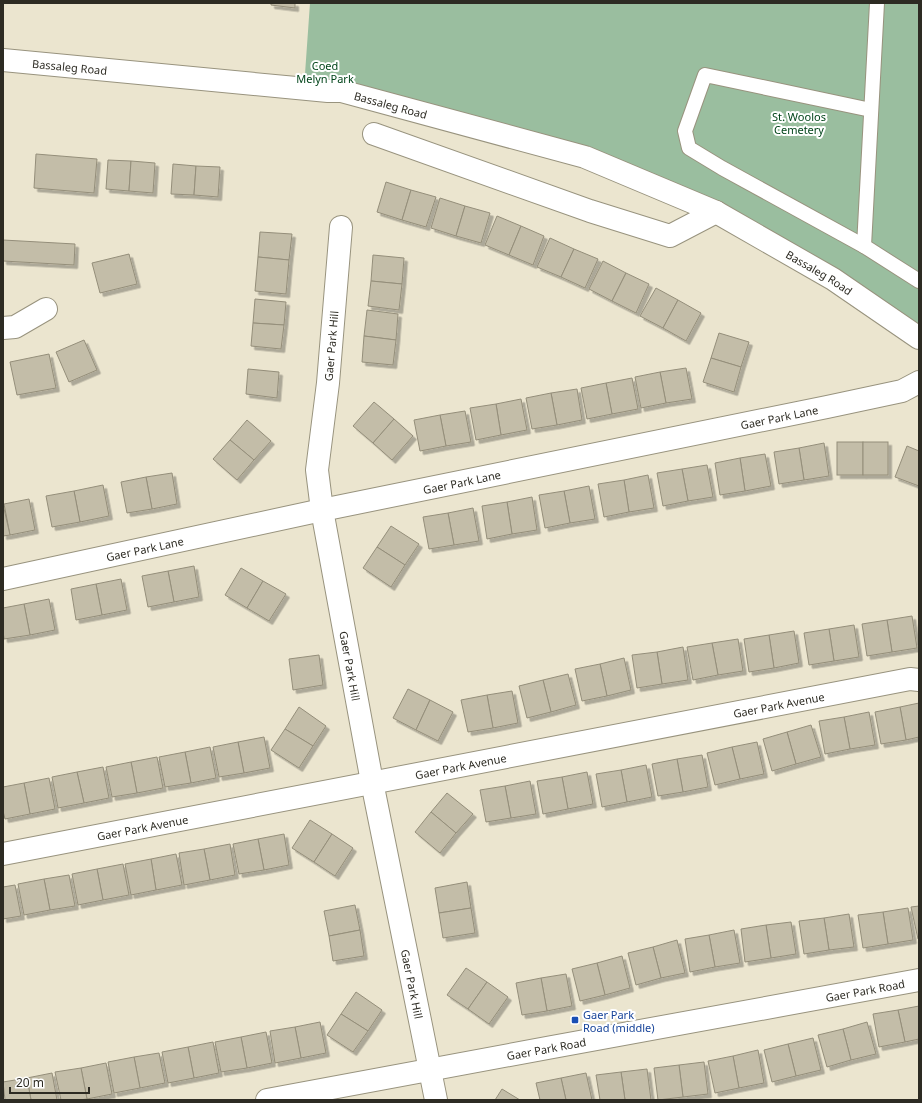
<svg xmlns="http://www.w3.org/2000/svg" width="922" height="1103" font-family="'Noto Sans',sans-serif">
  <defs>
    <filter id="shadow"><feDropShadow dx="3.5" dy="3.5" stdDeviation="0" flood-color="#0004"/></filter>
  </defs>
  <rect width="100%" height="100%" fill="#ebe5cf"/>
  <!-- green -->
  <path fill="#9abe9f" d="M310,3h609v335l-86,-59 -248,-122 -281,-69z"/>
  <!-- building -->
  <g fill="#c3bda8" stroke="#948e7a" filter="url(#shadow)">
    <path d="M271,3h24v5l-24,-3z"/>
    <path d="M36,154l61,5 -3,34 -60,-5z"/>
    <path d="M108,160l23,1 -2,30 -23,-2z"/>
    <path d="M131,161l24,2 -2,30 -24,-2z"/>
    <path d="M173,164l23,2 -2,29 -23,-1z"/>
    <path d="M196,166l24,1 -2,30 -24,-2z"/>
    <path d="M386,182l25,8 -9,30 -25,-8z"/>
    <path d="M411,190l25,7 -10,30 -24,-7z"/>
    <path d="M440,198l25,8 -9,30 -25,-8z"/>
    <path d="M465,206l25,7 -9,30 -25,-7z"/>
    <path d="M497,216l24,10 -12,29 -24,-10z"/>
    <path d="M521,226l23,10 -11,29 -24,-10z"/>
    <path d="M260,232l32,2 -3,26 -31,-3z"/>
    <path d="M550,238l24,11 -13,28 -24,-10z"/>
    <path d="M3,240l72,4 -1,21 -71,-4z"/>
    <path d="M574,249l24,10 -13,29 -24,-11z"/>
    <path d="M129,254l8,30 -37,9 -8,-30z"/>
    <path d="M373,255l31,3 -2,26 -31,-3z"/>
    <path d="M258,257l31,3 -3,34 -31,-3z"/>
    <path d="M603,261l23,12 -14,28 -23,-12z"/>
    <path d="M626,273l23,11 -13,29 -24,-12z"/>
    <path d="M371,281l31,3 -3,26 -31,-4z"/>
    <path d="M656,288l22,12 -15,28 -23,-12z"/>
    <path d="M255,299l31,3 -2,23 -31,-2z"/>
    <path d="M678,300l23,13 -15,28 -23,-13z"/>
    <path d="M367,310l31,4 -2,26 -32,-4z"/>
    <path d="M253,323l31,2 -3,24 -30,-3z"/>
    <path d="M719,333l30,9 -8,25 -30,-9z"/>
    <path d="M364,336l32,4 -3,25 -31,-3z"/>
    <path d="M84,340l13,30 -28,12 -13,-30z"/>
    <path d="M49,354l7,34 -39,7 -7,-33z"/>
    <path d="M711,358l30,9 -7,25 -31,-10z"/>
    <path d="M686,368l6,31 -26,4 -6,-31z"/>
    <path d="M248,369l31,3 -2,26 -31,-4z"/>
    <path d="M660,372l6,31 -25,5 -6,-31z"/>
    <path d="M632,378l6,31 -26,5 -6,-31z"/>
    <path d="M606,383l6,31 -25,5 -6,-31z"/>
    <path d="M577,389l5,31 -25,5 -6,-32z"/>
    <path d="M551,393l6,32 -25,4 -6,-31z"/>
    <path d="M521,399l6,31 -26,5 -5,-31z"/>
    <path d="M374,402l20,17 -21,24 -20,-17z"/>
    <path d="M496,404l5,31 -25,5 -6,-32z"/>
    <path d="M465,411l6,31 -25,4 -6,-31z"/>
    <path d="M440,415l6,31 -26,5 -6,-31z"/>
    <path d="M394,419l19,17 -21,24 -19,-17z"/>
    <path d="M247,420l24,21 -17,19 -24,-20z"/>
    <path d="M230,440l24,20 -17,20 -24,-21z"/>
    <rect x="837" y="442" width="26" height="33"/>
    <rect x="863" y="442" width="25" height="33"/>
    <path d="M824,443l5,33 -25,4 -5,-32z"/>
    <path d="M907,446l12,5v35l-24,-9z"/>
    <path d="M799,448l5,32 -25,4 -5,-32z"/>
    <path d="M765,454l6,32 -26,5 -5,-33z"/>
    <path d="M740,458l5,33 -25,4 -5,-32z"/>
    <path d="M707,465l6,32 -25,4 -6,-32z"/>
    <path d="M682,469l6,32 -25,5 -6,-33z"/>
    <path d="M172,473l5,31 -25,5 -6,-32z"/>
    <path d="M648,475l6,33 -25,4 -5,-32z"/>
    <path d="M146,477l6,32 -25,4 -6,-31z"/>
    <path d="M624,480l5,32 -25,5 -6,-33z"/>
    <path d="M103,485l6,31 -29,6 -6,-31z"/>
    <path d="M589,486l6,33 -25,4 -6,-32z"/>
    <path d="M74,491l6,31 -28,5 -6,-31z"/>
    <path d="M564,491l6,32 -25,5 -6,-33z"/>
    <path d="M532,497l5,33 -25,4 -5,-32z"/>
    <path d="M29,499l6,31 -25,5 -6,-31z"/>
    <path d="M507,502l5,32 -25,5 -5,-33z"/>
    <path d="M3,504l7,31 -7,1z"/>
    <path d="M473,508l6,33 -25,4 -6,-32z"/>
    <path d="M448,513l6,32 -25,4 -6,-32z"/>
    <path d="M391,526l28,18 -14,21 -28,-18z"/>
    <path d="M377,547l28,18 -14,22 -28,-19z"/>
    <path d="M194,566l5,31 -25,5 -6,-31z"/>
    <path d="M241,568l22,13 -16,27 -22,-13z"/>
    <path d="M168,571l6,31 -26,5 -6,-31z"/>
    <path d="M121,579l6,31 -25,5 -6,-31z"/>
    <path d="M263,581l23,13 -17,27 -22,-13z"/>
    <path d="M96,584l6,31 -26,5 -5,-31z"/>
    <path d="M49,599l6,31 -25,5 -6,-31z"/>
    <path d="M24,604l6,31 -26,4 -1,-8v-23z"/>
    <path d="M912,616l5,32 -25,4 -5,-32z"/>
    <path d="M887,620l5,32 -25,4 -5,-32z"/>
    <path d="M854,625l5,32 -25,4 -5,-32z"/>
    <path d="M829,629l5,32 -25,4 -5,-32z"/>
    <path d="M794,631l5,32 -25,5 -5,-33z"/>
    <path d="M769,635l5,33 -25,4 -5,-33z"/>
    <path d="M738,639l5,32 -25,4 -6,-32z"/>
    <path d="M712,643l6,32 -25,5 -6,-33z"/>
    <path d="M683,647l5,33 -26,4 -5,-32z"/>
    <path d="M657,652l5,32 -25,4 -5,-33z"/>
    <path d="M319,655l4,30 -30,5 -4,-31z"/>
    <path d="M624,658l7,32 -24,6 -7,-32z"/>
    <path d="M600,664l7,32 -25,5 -7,-32z"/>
    <path d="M568,674l8,31 -25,7 -8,-32z"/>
    <path d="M543,680l8,32 -24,6 -8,-32z"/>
    <path d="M408,689l22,11 -14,30 -23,-12z"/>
    <path d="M512,691l6,32 -25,5 -6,-33z"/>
    <path d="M487,695l6,33 -25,4 -7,-32z"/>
    <path d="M430,700l23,12 -15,29 -22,-11z"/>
    <path d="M919,703v34l-13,3 -6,-33z"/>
    <path d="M299,707l27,19 -13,20 -28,-17z"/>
    <path d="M900,707l6,33 -25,4 -6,-32z"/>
    <path d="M869,712l6,33 -25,4 -6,-32z"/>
    <path d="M844,717l6,32 -25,5 -6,-33z"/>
    <path d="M811,725l10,32 -25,7 -9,-32z"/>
    <path d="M285,729l28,17 -14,22 -28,-18z"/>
    <path d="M787,732l9,32 -24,7 -9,-32z"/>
    <path d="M264,737l6,31 -26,5 -6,-31z"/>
    <path d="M238,742l6,31 -25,4 -6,-30z"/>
    <path d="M757,742l7,32 -24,5 -8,-32z"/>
    <path d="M210,747l6,31 -25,5 -6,-31z"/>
    <path d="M732,747l8,32 -25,6 -8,-32z"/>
    <path d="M185,752l6,31 -26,4 -6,-30z"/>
    <path d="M702,755l6,32 -25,5 -6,-33z"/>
    <path d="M157,757l6,31 -26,5 -6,-31z"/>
    <path d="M677,759l6,33 -25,4 -6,-32z"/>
    <path d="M131,762l6,31 -25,4 -6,-30z"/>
    <path d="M646,765l6,32 -25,5 -6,-32z"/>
    <path d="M103,767l6,31 -25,5 -7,-31z"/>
    <path d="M621,770l6,32 -25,5 -6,-33z"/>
    <path d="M77,772l7,31 -26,5 -6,-31z"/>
    <path d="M587,772l6,32 -25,5 -6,-32z"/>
    <path d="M562,777l6,32 -25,5 -6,-33z"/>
    <path d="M49,778l6,31 -25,5 -6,-31z"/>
    <path d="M530,781l6,33 -25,4 -6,-32z"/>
    <path d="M24,783l6,31 -25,5 -2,-8v-24z"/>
    <path d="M505,786l6,32 -25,4 -6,-32z"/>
    <path d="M447,793l26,21 -17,19 -25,-21z"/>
    <path d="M431,812l25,21 -16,20 -25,-21z"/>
    <path d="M310,820l22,14 -18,28 -22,-14z"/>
    <path d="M284,834l5,31 -25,5 -6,-31z"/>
    <path d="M332,834l21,14 -18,28 -21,-14z"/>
    <path d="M258,839l6,31 -25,4 -6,-30z"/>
    <path d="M230,844l5,31 -25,5 -6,-31z"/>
    <path d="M204,849l6,31 -26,5 -5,-32z"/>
    <path d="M176,854l6,31 -26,5 -5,-31z"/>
    <path d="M151,859l5,31 -25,5 -6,-31z"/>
    <path d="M123,864l6,31 -26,5 -6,-31z"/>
    <path d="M97,869l6,31 -25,5 -6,-31z"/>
    <path d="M69,875l6,31 -25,4 -6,-31z"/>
    <path d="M44,879l6,31 -26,5 -6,-31z"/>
    <path d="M467,882l4,26 -32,5 -4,-25z"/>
    <path d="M15,885l6,31 -18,3v-32z"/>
    <path d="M355,905l5,25 -31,6 -5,-25z"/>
    <path d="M919,906v33h-1l-7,-32z"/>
    <path d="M471,908l4,25 -32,5 -4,-25z"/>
    <path d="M908,908l5,32 -25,4 -5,-32z"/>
    <path d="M883,912l5,32 -25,4 -5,-33z"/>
    <path d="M849,914l5,33 -25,3 -5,-32z"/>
    <path d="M824,918l5,32 -25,4 -5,-33z"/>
    <path d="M791,922l5,32 -25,4 -5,-33z"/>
    <path d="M766,925l5,33 -26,4 -4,-33z"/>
    <path d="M360,930l4,26 -31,5 -4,-25z"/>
    <path d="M734,930l6,33 -25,4 -6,-32z"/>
    <path d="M709,935l6,32 -25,5 -5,-33z"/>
    <path d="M677,940l8,33 -24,5 -8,-31z"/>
    <path d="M653,947l8,31 -25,7 -8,-32z"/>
    <path d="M622,956l8,32 -25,7 -8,-32z"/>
    <path d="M597,963l8,32 -25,6 -8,-32z"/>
    <path d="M466,968l21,14 -19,27 -21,-14z"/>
    <path d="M566,974l6,32 -25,5 -6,-33z"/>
    <path d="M541,978l6,33 -25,4 -6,-32z"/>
    <path d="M487,982l21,15 -19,27 -21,-15z"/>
    <path d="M356,992l26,18 -14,21 -27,-17z"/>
    <path d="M919,1006v33l-14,3 -7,-32z"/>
    <path d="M898,1010l7,32 -26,5 -6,-33z"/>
    <path d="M341,1014l27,17 -15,21 -26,-17z"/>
    <path d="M320,1022l6,31 -25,5 -6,-31z"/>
    <path d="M867,1022l9,32 -25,6 -8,-31z"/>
    <path d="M295,1027l6,31 -26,5 -5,-32z"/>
    <path d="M843,1029l8,31 -24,7 -9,-32z"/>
    <path d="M266,1032l6,31 -25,5 -6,-31z"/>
    <path d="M241,1037l6,31 -26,4 -6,-30z"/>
    <path d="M813,1038l8,32 -25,6 -8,-32z"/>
    <path d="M213,1042l6,31 -25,5 -6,-31z"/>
    <path d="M788,1044l8,32 -24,6 -8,-32z"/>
    <path d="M188,1047l6,31 -26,5 -6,-31z"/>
    <path d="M758,1050l6,33 -25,5 -6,-32z"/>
    <path d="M159,1053l6,30 -25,5 -6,-31z"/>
    <path d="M733,1056l6,32 -24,5 -7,-32z"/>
    <path d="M134,1057l6,31 -26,5 -6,-31z"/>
    <path d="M704,1062l4,32 -25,3 -4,-32z"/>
    <path d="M106,1063l6,31 -25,5 -6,-31z"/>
    <path d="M679,1065l4,32 -25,3 -4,-32z"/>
    <path d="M81,1068l6,31 -8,1h-18l-6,-28z"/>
    <path d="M647,1069l4,31h-26l-4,-28z"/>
    <path d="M621,1072l4,28h-25l-4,-25z"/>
    <path d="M52,1073l5,27h-26l-4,-22z"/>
    <path d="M586,1073l6,27h-26l-5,-22z"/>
    <path d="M27,1078l4,22h-26l-2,-18z"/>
    <path d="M561,1078l5,22h-26l-4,-17z"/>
    <path d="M502,1089l18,11h-25z"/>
  </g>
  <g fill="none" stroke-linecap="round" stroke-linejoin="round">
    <defs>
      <g id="lane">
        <path d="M877,3l-13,243 55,35"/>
        <path d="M864,246l-142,-78 -33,-20 -4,-17 20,-56 166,35"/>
      </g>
      <g id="street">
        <path d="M374,134l216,77 80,25 46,-24"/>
        <path id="s1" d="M341,227l-13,156 -11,87 5,40 50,272 64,318"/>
        <path d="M3,328l12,-1 31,-18"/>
        <path id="s2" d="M3,579l319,-69 505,-103 75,-16 17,-9"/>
        <path id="s3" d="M3,854l907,-175 9,1"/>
        <path id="s4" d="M267,1100c217,-41 435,-80 652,-120"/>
      </g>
      <g id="secondary">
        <path id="s5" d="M3,60l325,31h13l244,66 131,55 117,67 86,59"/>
      </g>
    </defs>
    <!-- lane casing -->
    <use href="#lane" stroke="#98937e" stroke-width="16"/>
    <!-- street casing -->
    <use href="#street" stroke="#98937e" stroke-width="24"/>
    <!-- secondary casing -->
    <use href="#secondary" stroke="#98937e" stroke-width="24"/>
    <!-- lane -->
    <use href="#lane" stroke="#fff" stroke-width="14"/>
    <!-- street -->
    <use href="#street" stroke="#fff" stroke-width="22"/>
    <!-- secondary -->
    <use href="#secondary" stroke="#fff" stroke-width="22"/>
  </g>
  <!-- markers -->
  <rect fill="#1a4fb4" stroke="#fff" stroke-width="1.5" x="571" y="1016" width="8" height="8" rx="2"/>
  <g text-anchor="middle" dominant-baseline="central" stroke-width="4" stroke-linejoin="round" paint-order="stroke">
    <!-- park labels -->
    <g font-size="11" fill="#004419" stroke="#fff">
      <text x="325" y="65">Coed<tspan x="325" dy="13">Melyn Park</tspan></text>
      <text x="799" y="116">St. Woolos<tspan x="799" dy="13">Cemetery</tspan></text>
    </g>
    <!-- street labels -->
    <g font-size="11" fill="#2d2b23" stroke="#fff">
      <text stroke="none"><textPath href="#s5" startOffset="67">Bassaleg Road</textPath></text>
      <text stroke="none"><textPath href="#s5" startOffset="391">Bassaleg Road</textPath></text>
      <text stroke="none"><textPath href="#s5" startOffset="854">Bassaleg Road</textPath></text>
      <text transform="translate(331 346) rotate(-85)">Gaer Park Hill</text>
      <text stroke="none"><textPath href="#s2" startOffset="793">Gaer Park Lane</textPath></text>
      <text stroke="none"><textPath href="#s2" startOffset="469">Gaer Park Lane</textPath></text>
      <text stroke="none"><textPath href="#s2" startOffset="145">Gaer Park Lane</textPath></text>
      <text stroke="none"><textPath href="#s1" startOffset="443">Gaer Park Hill</textPath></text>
      <text stroke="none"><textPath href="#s3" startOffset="790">Gaer Park Avenue</textPath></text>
      <text stroke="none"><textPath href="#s3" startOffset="466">Gaer Park Avenue</textPath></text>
      <text stroke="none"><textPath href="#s3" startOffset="142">Gaer Park Avenue</textPath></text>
      <text stroke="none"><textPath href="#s1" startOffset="767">Gaer Park Hill</textPath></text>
      <text stroke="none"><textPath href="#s4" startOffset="608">Gaer Park Road</textPath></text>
      <text stroke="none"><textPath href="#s4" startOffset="284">Gaer Park Road</textPath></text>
    </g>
    <!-- transit labels -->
    <g font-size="11" fill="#164399" stroke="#fff" text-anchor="start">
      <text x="583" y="1014">Gaer Park<tspan x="583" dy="13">Road (middle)</tspan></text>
    </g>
  </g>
  <!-- border -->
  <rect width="922" height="1103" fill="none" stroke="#2d2b23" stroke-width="8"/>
  <!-- scale -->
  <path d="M10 1087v6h79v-6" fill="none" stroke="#2d2b23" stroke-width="2"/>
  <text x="16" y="1087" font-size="12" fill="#2d2b23" stroke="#ffffff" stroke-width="3" paint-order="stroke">20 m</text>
</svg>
